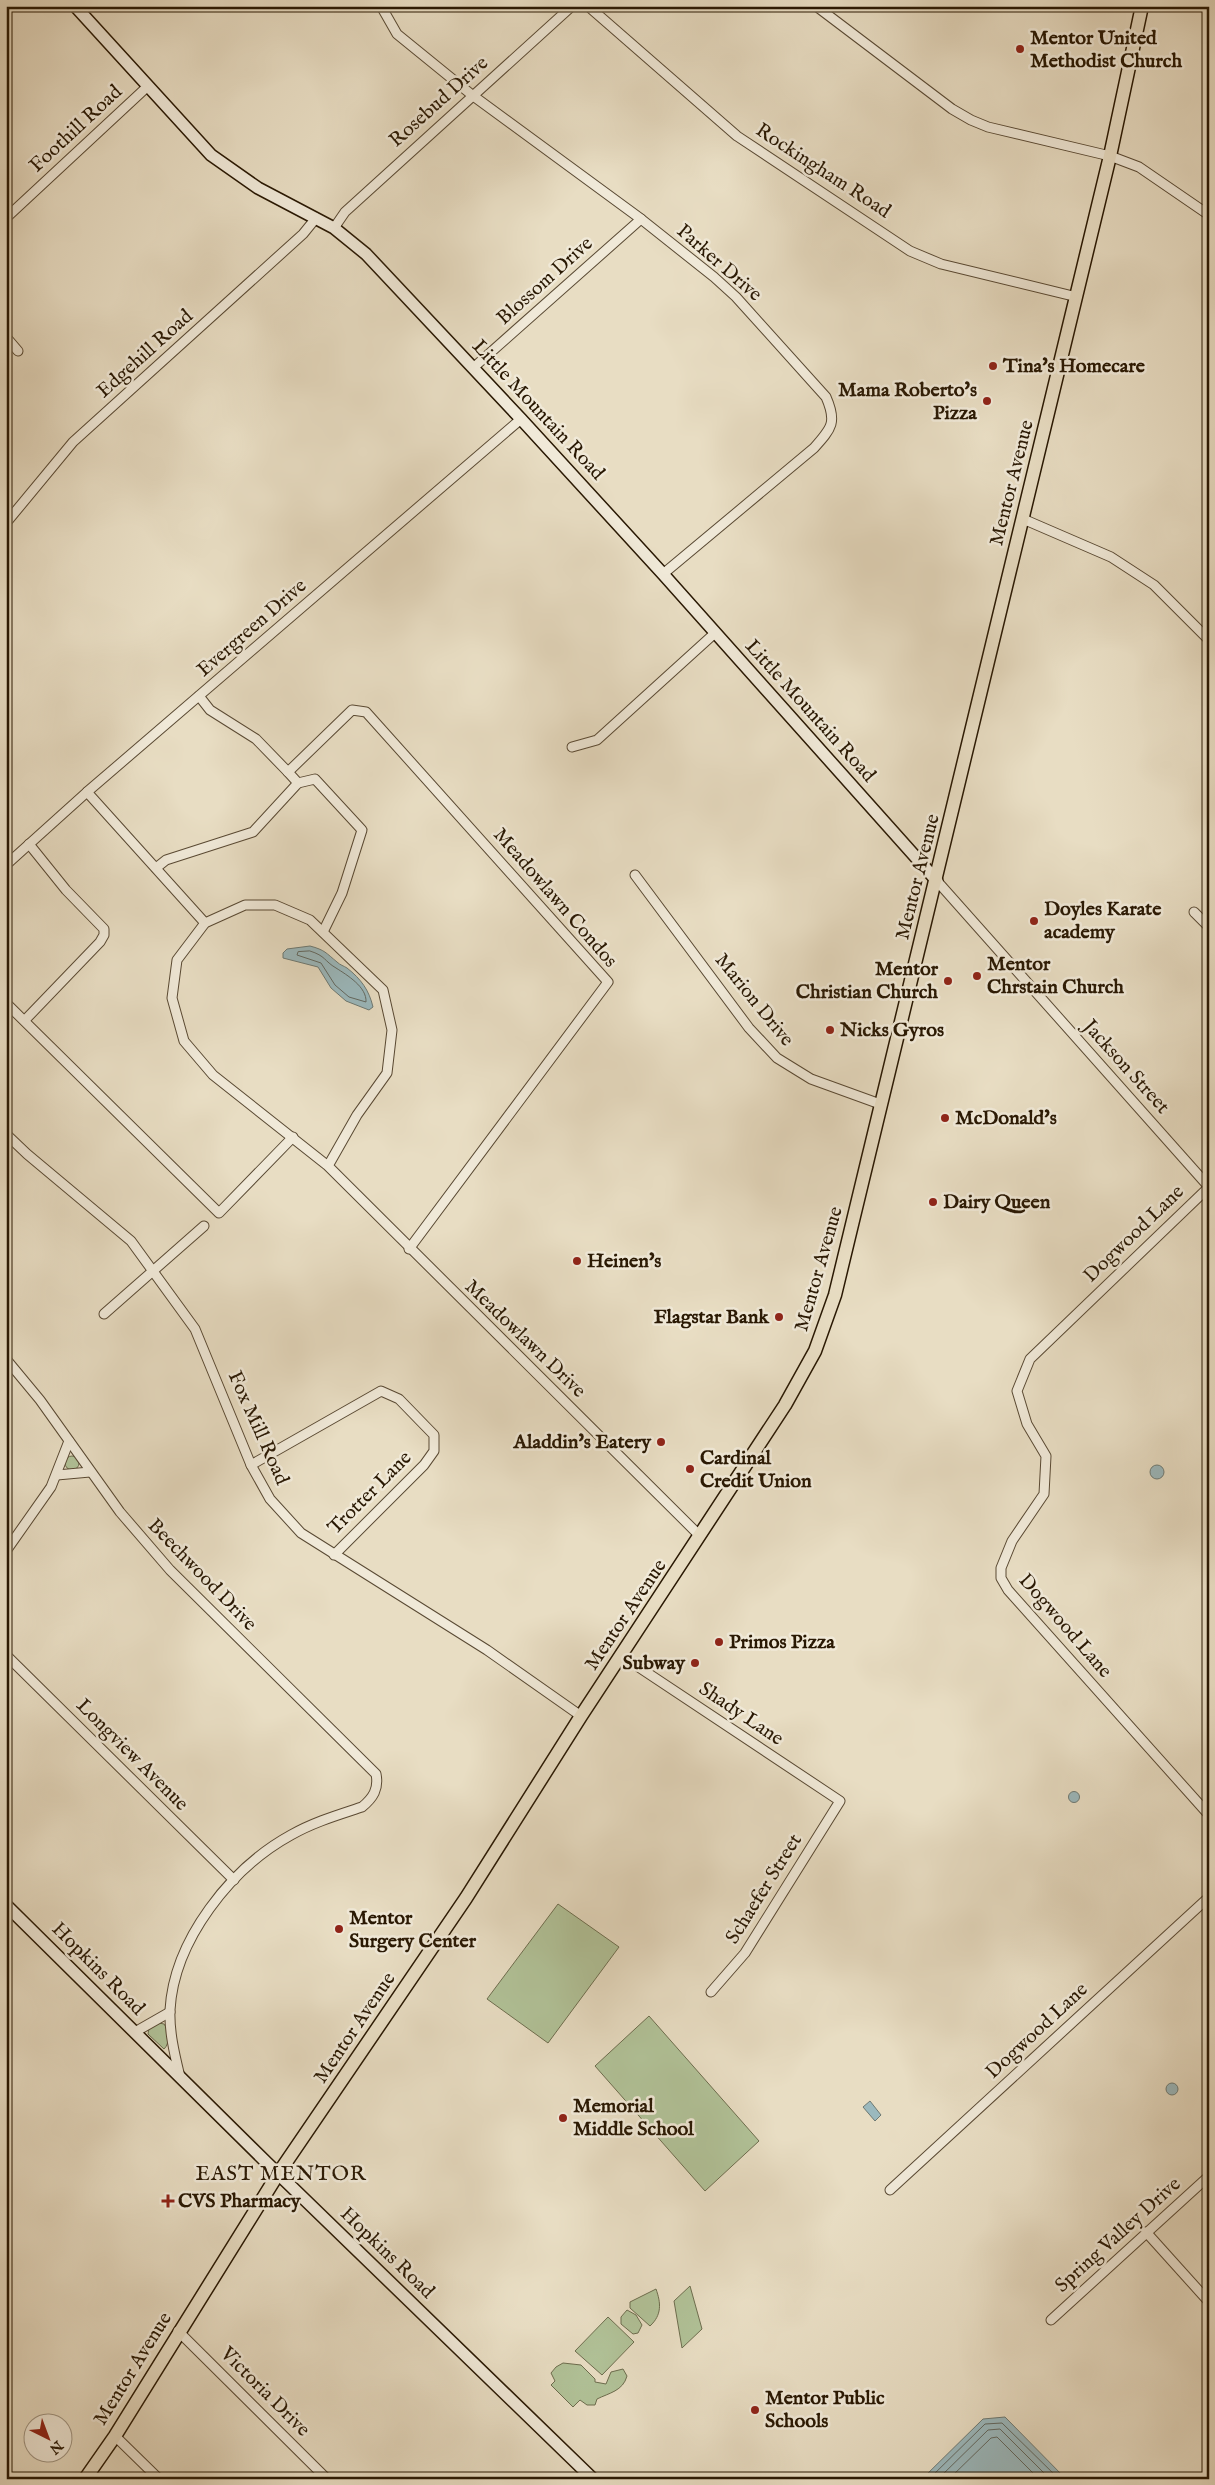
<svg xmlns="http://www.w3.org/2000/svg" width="1215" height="2485" font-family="'IM FELL English',serif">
  <rect width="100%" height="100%" fill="#e8ddc3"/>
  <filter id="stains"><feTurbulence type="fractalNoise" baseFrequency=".004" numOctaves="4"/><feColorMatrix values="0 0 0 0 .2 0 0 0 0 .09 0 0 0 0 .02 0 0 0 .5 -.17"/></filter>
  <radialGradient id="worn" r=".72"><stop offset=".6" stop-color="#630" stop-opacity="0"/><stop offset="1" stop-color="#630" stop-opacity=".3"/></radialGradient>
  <!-- green -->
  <g fill="#b1c298" stroke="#6d6d4e">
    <circle cx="72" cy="1463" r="7"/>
    <path d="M558,1904l61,43 -71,96 -61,-44z"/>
    <path d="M649,2016l110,125 -54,50 -110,-125z"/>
    <path d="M159,2023l5,1c5,6 6,20 0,25l-16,-15 1,-6z"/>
    <path d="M690,2286l12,43 -20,19 -8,-47z"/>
    <path d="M656,2289c5,14 6,26 -6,37l-20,-18v-6z"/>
    <path d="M627,2310l9,5 6,10 -4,8 -5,1 -12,-10v-7z"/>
    <path d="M608,2317l26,25 -32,33 -27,-24z"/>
    <path d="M563,2363l18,2 14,14v3l11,2 5,-12 12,-3 4,7c-4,15 -18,17 -30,23l-2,6h-8l-7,-5 -7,7 -22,-22 4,-4 -4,-8 5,-6z"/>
  </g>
  <!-- water -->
  <g fill="#9bb9be" stroke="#6d7973">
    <path d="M310,946c15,4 16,7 27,16 3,3 7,4 10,6 14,11 22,22 26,39l-4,3 -23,-9 -15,-13 -13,-21 -35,-9v-5l4,-4z"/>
    <circle cx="1157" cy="1472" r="7"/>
    <circle cx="1074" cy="1797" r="5.5"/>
    <circle cx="1172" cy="2089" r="6"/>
    <path d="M870,2101l11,14 -6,6 -12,-14z"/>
    <path d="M1005,2417l61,62h-144l61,-60z"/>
  </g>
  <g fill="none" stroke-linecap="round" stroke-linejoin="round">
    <!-- shore -->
    <g stroke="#626860" stroke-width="1">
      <path d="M310,951c16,5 14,10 26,17 11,7 31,19 30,34l-17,-5 -14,-12 -14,-22 -24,-8 1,-3z"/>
      <path d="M929,2479l56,-55 17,-1 57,56"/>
      <path d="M938,2479l50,-49 12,-1 50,50"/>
      <path d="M949,2479l42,-41 6,-1 42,42"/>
    </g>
    <defs>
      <g id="street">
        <path d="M381,6l16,28 75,61 169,124 73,58 22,20 90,100c11,25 6,31 -12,51l-151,126"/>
        <path d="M588,6l149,130 173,115 31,13 136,33"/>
        <path d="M816,6l136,103 19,11 17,7 122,29 29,11 70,48"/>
        <path d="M6,218l142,-132"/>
        <path d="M334,228l11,-16 227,-206"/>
        <path d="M6,337l12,14"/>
        <path d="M473,368l168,-149"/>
        <path d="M1023,519l88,38 43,28 55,55"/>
        <path d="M6,523l67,-81 230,-208 13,-16"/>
        <path d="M199,696l11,14 46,29 32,33"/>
        <path d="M572,747l25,-7 118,-107"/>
        <path d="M298,783l17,-4 47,51 -20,63 -19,39"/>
        <path d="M87,792l118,131"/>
        <path d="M6,865l81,-73 434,-373"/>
        <path d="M156,868l10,-8 87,-28 45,-49 -10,-11 64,-62 14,2 242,270 -199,267"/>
        <path d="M635,875l114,153 28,30 34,21 69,25"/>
        <path d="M937,881l272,306"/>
        <path d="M1194,912l15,15"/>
        <path d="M6,1003l213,210 74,-76"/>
        <path d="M25,1020l75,-78 4,-7v-6l-38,-39 -37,-46"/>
        <path d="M6,1134l21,20 104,87 64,88 56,136 19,34 31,34 186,117 94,66"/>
        <path d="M328,1166l29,-51 30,-42 5,-43 -9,-40 -73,-70 -35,-15h-30l-40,18 -28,37 -5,38 12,43 29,34 115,91 372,370"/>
        <path d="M1209,1187l-179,172 -13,32 10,33 19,32 -2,38 -32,47 -11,27v10l7,12 201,225"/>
        <path d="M104,1314l100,-88"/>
        <path d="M6,1359l34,41 80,112 50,58 206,204c3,15 -3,24 -14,33 -24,8 -48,15 -71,28 -60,33 -117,105 -121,175 -1,22 5,46 10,67"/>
        <path d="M251,1465l130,-74 18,8 35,36v16l-10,14 -90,90"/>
        <path d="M57,1475l33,-3"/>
        <path d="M6,1551l45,-64 18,-46"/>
        <path d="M6,1655l228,225"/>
        <path d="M622,1656l218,145 -95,152 -34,39"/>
        <path d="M135,2032l35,-20"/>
        <path d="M890,2190l319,-293"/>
        <path d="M1146,2232l63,70"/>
        <path d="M1051,2320l158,-144"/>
        <path d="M178,2331l149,148"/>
        <path d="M115,2436l44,43"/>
      </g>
      <g id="secondary">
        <path d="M75,6l136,149 47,33 76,40 32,26 155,165 142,155 274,307"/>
        <path d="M6,1905l261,258 326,316"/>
      </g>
      <path id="primary" d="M85,2479l30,-43 163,-262 188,-276 115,-182 204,-311 30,-54 20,-56 275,-1139 32,-150"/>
    </defs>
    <!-- street casing -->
    <use href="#street" stroke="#594933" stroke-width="11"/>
    <!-- secondary casing -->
    <use href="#secondary" stroke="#291803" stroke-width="14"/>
    <!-- primary casing -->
    <use href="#primary" stroke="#291803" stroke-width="15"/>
    <!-- street -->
    <use href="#street" stroke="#f0e9d8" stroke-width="9"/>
    <!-- secondary -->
    <use href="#secondary" stroke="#f0e9d8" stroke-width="11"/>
    <!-- primary -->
    <use href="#primary" stroke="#e8ddc3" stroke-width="12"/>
  </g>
  <!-- markers -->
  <g fill="#8f2418" stroke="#f0e9d8" stroke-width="2">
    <circle cx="1020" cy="49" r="5"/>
    <circle cx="993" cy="366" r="5"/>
    <circle cx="987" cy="401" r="5"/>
    <circle cx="1034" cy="921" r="5"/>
    <circle cx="977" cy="976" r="5"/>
    <circle cx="948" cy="981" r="5"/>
    <circle cx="830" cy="1030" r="5"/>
    <circle cx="945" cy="1118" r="5"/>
    <circle cx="933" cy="1202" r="5"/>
    <circle cx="577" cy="1261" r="5"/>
    <circle cx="779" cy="1317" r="5"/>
    <circle cx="661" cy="1442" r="5"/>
    <circle cx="690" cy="1469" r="5"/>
    <circle cx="719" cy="1642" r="5"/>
    <circle cx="695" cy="1663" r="5"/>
    <circle cx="339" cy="1929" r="5"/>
    <circle cx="563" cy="2118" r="5"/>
    <path d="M165.5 2193.5h5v5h5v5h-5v5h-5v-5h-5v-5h5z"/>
    <circle cx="755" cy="2410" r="5"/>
  </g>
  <g text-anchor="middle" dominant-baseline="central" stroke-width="5" stroke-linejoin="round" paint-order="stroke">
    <!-- poi labels -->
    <g font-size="20" font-weight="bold" fill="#291803" stroke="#f0e9d8" text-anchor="start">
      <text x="1030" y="38">Mentor United<tspan x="1030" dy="23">Methodist Church</tspan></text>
      <text x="1003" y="366">Tina's Homecare</text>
      <text x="977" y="390" text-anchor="end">Mama Roberto's<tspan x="977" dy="23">Pizza</tspan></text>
      <text x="1044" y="909">Doyles Karate<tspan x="1044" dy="23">academy</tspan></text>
      <text x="987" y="964">Mentor<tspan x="987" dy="23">Chrstain Church</tspan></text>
      <text x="938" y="969" text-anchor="end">Mentor<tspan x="938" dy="23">Christian Church</tspan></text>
      <text x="840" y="1030">Nicks Gyros</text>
      <text x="955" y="1118">McDonald's</text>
      <text x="943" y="1202">Dairy Queen</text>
      <text x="587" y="1261">Heinen's</text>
      <text x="769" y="1317" text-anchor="end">Flagstar Bank</text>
      <text x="651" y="1442" text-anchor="end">Aladdin's Eatery</text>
      <text x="700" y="1458">Cardinal<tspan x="700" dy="23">Credit Union</tspan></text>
      <text x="729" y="1642">Primos Pizza</text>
      <text x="685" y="1663" text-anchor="end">Subway</text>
      <text x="349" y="1918">Mentor<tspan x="349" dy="23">Surgery Center</tspan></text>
      <text x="573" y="2106">Memorial<tspan x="573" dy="23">Middle School</tspan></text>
      <text x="178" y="2201">CVS Pharmacy</text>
      <text x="765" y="2398">Mentor Public<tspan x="765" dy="23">Schools</tspan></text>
    </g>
    <!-- street labels -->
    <g font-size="20" fill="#291803" stroke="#f0e9d8">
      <text transform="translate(439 102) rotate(-42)">Rosebud Drive</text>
      <text transform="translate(76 129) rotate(-43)">Foothill Road</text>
      <text transform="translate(823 171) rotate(33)">Rockingham Road</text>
      <text transform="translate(719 263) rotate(41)">Parker Drive</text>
      <text transform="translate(545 281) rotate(-42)">Blossom Drive</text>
      <text transform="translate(145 354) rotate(-42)">Edgehill Road</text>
      <text transform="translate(538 410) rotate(47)">Little Mountain Road</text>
      <text transform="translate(1012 483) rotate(-76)">Mentor Avenue</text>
      <text transform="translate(252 628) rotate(-41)">Evergreen Drive</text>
      <text transform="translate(810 711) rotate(48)">Little Mountain Road</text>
      <text transform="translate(918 877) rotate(-76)">Mentor Avenue</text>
      <text transform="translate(555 898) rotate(49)">Meadowlawn Condos</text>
      <text transform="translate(754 1000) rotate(51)">Marion Drive</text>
      <text transform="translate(1126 1067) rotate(48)">Jackson Street</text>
      <text transform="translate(1134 1234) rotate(-44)">Dogwood Lane</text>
      <text transform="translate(819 1269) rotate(-74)">Mentor Avenue</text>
      <text transform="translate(525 1339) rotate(44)">Meadowlawn Drive</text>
      <text transform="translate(258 1428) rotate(66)">Fox Mill Road</text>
      <text transform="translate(370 1493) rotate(-45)">Trotter Lane</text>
      <text transform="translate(202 1575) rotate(46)">Beechwood Drive</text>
      <text transform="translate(626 1615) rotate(-56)">Mentor Avenue</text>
      <text transform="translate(1065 1626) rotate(49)">Dogwood Lane</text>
      <text transform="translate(741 1714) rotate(34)">Shady Lane</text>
      <text transform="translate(132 1755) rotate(45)">Longview Avenue</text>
      <text transform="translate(764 1889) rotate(-58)">Schaefer Street</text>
      <text transform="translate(98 1969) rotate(45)">Hopkins Road</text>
      <text transform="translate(355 2028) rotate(-56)">Mentor Avenue</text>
      <text transform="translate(1037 2031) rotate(-43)">Dogwood Lane</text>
      <text transform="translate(1118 2235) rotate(-42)">Spring Valley Drive</text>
      <text transform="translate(387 2253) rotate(44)">Hopkins Road</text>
      <text transform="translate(133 2369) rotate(-58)">Mentor Avenue</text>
      <text transform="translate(265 2392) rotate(45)">Victoria Drive</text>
    </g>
    <!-- neighbourhood labels -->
    <g font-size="21" letter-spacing="1" fill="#291803" stroke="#f0e9d8">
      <text x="281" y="2174">EAST MENTOR</text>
    </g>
  </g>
  <!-- margin -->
  <rect width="1215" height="2485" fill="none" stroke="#e8ddc3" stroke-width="25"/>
  <rect x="8" y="8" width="1200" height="2470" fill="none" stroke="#291803" stroke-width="2.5"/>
  <rect x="12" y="12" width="1190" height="2460" fill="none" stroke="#291803"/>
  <!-- north arrow -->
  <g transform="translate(48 2438) rotate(138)"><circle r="24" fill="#f0e9d8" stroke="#a09583"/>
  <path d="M0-4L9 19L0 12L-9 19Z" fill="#8f2418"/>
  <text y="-8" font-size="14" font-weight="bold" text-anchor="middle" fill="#291803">N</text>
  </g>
  <rect width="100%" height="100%" filter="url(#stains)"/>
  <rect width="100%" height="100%" fill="url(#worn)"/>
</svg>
